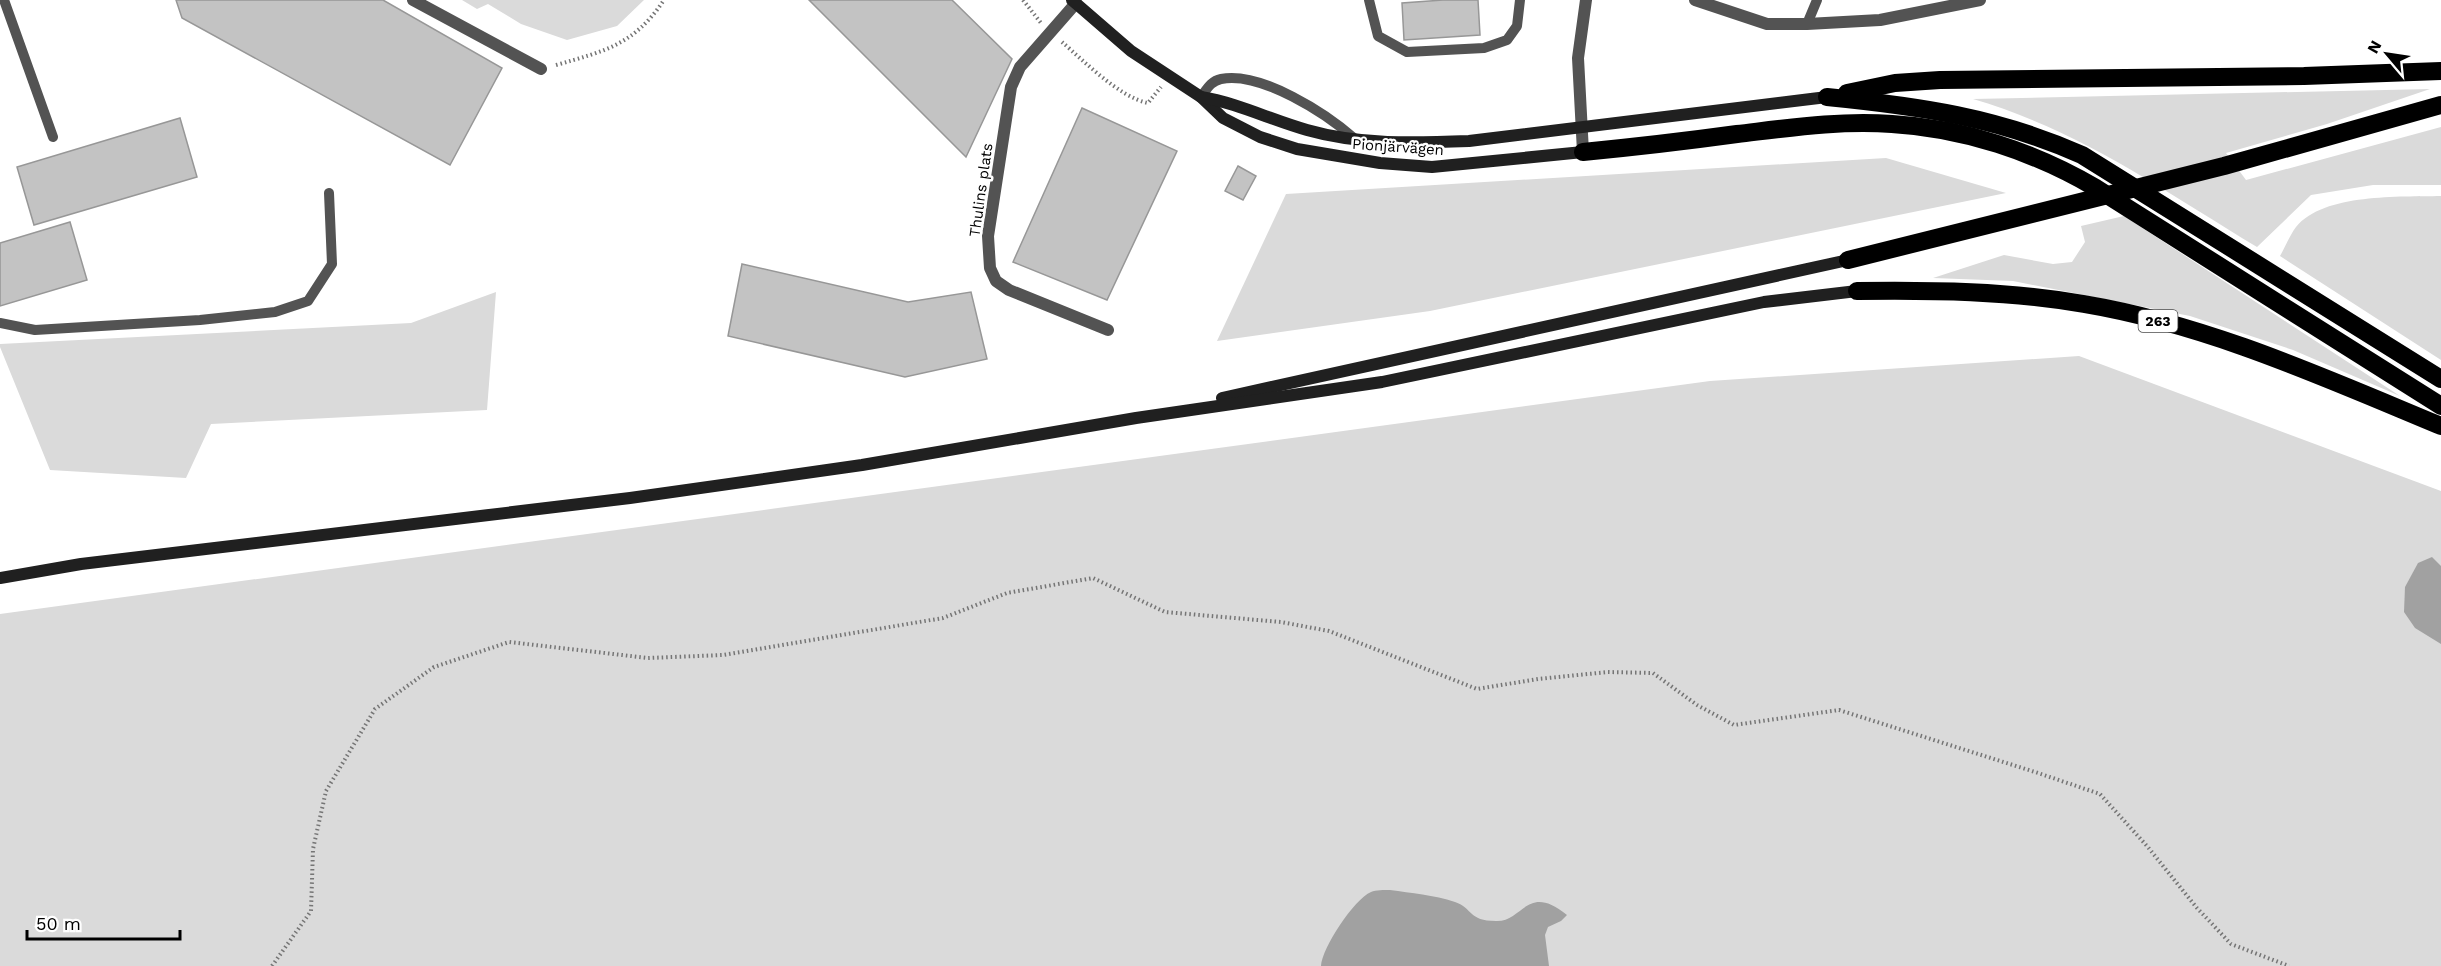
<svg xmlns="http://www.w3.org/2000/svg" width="2441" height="966" font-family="'Work Sans',sans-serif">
  <rect width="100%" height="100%" fill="#fff"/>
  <!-- green -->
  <g fill="#dadada">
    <path d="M462,0h182l-27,26 -50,14 -46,-16 -33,-20 -11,5z"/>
    <path d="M2430,89l-103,35 -101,29 20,27 195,-53v58h-68l-62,10 -54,52c-94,-57 -178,-117 -284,-148z"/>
    <path d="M1886,158l120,35 -576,118 -213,30 69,-147z"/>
    <path d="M2441,196v164l-161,-104c5,-9 10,-21 16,-29 28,-34 104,-30 145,-31z"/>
    <path d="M2124,216l276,180 -107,-46 -103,-34 -177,-35 -80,-3 71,-23 49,9 19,-2 13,-20 -4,-16z"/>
    <path d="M496,292l-9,118 -276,14 -25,54 -136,-8 -50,-123v-3l411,-21z"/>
    <path d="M2079,356l362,135v475h-2441v-352l1710,-233z"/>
  </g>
  <!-- water -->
  <g fill="#a1a1a1">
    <path d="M2432,557l9,9v78l-26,-16 -11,-16 1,-25 13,-24z"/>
    <path d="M1390,890c21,3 44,5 65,12 18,6 13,19 41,19 27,1 31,-39 71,-6l-6,6 -13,6 -3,8 4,31h-228c1,-18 33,-67 50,-74 5,-2 13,-2 19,-2z"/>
  </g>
  <!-- building -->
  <g fill="#c3c3c3" stroke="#979797" stroke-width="1.5">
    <path d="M176,0h207l119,68 -52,97 -268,-147z"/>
    <path d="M809,0h143l60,59 -46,98z"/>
    <path d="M1443,0h35l2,35 -76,5 -2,-37z"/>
    <path d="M1082,108l95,43 -70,149 -94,-38z"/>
    <path d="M180,118l17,59 -163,48 -17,-58z"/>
    <path d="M1238,166l18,10 -13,24 -18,-9z"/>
    <path d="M70,222l17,58 -87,26v-63z"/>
    <path d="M742,264l166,38 63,-10 16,67 -82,18 -177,-41z"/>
  </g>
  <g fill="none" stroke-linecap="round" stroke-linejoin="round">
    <!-- path -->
    <g stroke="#757575" stroke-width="4" stroke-dasharray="1.5 3" stroke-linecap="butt">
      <path d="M1023,0l18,23"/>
      <path d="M1062,42c22,19 57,55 86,61l13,-16"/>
      <path d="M556,65c49,-14 78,-20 108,-65"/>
      <path d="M272,966l39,-55 2,-62 13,-58 49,-82 59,-42 75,-25 139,16 75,-3 220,-37 64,-25 86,-15 72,34 116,10 48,9 148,58 61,-10 70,-7 45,1 44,32 37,20 105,-15 196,62 65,22 47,52 50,62 34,36 58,22"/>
    </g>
    <!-- service -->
    <g stroke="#535353" stroke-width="10">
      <path d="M4,0l49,137"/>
      <path d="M1369,0l9,36 29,16 77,-4 23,-8 10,-14 3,-26"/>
      <path d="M1807,24l10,-24"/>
      <path d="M1201,97c6,-8 10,-16 20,-18 40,-8 106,35 134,60"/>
      <path d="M0,323l35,7 165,-10 75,-8 33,-11 24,-37 -3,-71"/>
    </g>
    <!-- minor -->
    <g stroke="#535353" stroke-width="12">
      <path d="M413,0l128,69"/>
      <path d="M1695,0l72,24h40l73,-4 100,-20"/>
      <path d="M1076,3l-56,64 -9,20 -23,149 2,32 6,13 13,9 99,40"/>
      <path d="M1583,152l-5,-94 8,-58"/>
    </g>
    <!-- secondary -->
    <g stroke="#202020" stroke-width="12">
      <path d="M1072,0l59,51 70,46 22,21 37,19 37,12 83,14 52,4 151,-15"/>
      <path d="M1201,97c37,6 70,23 106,33 52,15 108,13 162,11l358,-44"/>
      <path d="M1222,398l626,-138"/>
      <path d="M0,578l81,-14 549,-66 232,-33 274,-47 246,-36 382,-80 93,-11"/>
    </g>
    <!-- motorway -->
    <g stroke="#000" stroke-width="18">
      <path d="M1847,93l48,-10 45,-3 364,-4 137,-5"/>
      <path d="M1827,97c91,9 170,20 255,58l359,224"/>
      <path d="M1583,152c51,-5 103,-11 154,-18 51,-6 104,-14 155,-10 71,4 143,28 204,64l345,218"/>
      <path d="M1848,260l376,-94 217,-61"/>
      <path d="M1857,291c76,-1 152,0 227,13 125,21 241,74 357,122"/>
    </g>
  </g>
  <g text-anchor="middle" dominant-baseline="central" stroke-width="5" stroke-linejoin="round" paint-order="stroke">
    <!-- shield labels -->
    <rect fill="#fff" stroke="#4c4c4c" stroke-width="1.5" x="2138.5" y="310" width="39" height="22" rx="4.5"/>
    <g font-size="14" font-weight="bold" fill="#000">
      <text x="2158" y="321">263</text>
    </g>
    <!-- street labels -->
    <g font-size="15" fill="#000" stroke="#fff">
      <text transform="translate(1398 147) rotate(4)">Pionjärvägen</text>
      <text transform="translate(981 190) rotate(-82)">Thulins plats</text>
    </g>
  </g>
  <!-- north arrow -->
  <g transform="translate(2387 54) rotate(299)" stroke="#ffffff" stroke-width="4.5" paint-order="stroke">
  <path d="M0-4.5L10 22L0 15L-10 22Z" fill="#000000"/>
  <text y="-9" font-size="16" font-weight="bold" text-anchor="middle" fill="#000000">N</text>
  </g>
  <!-- scale -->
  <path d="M27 930v9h153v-9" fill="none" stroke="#000000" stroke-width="3"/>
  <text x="36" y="930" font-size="18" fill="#000000" stroke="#ffffff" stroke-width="4.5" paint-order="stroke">50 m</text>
</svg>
